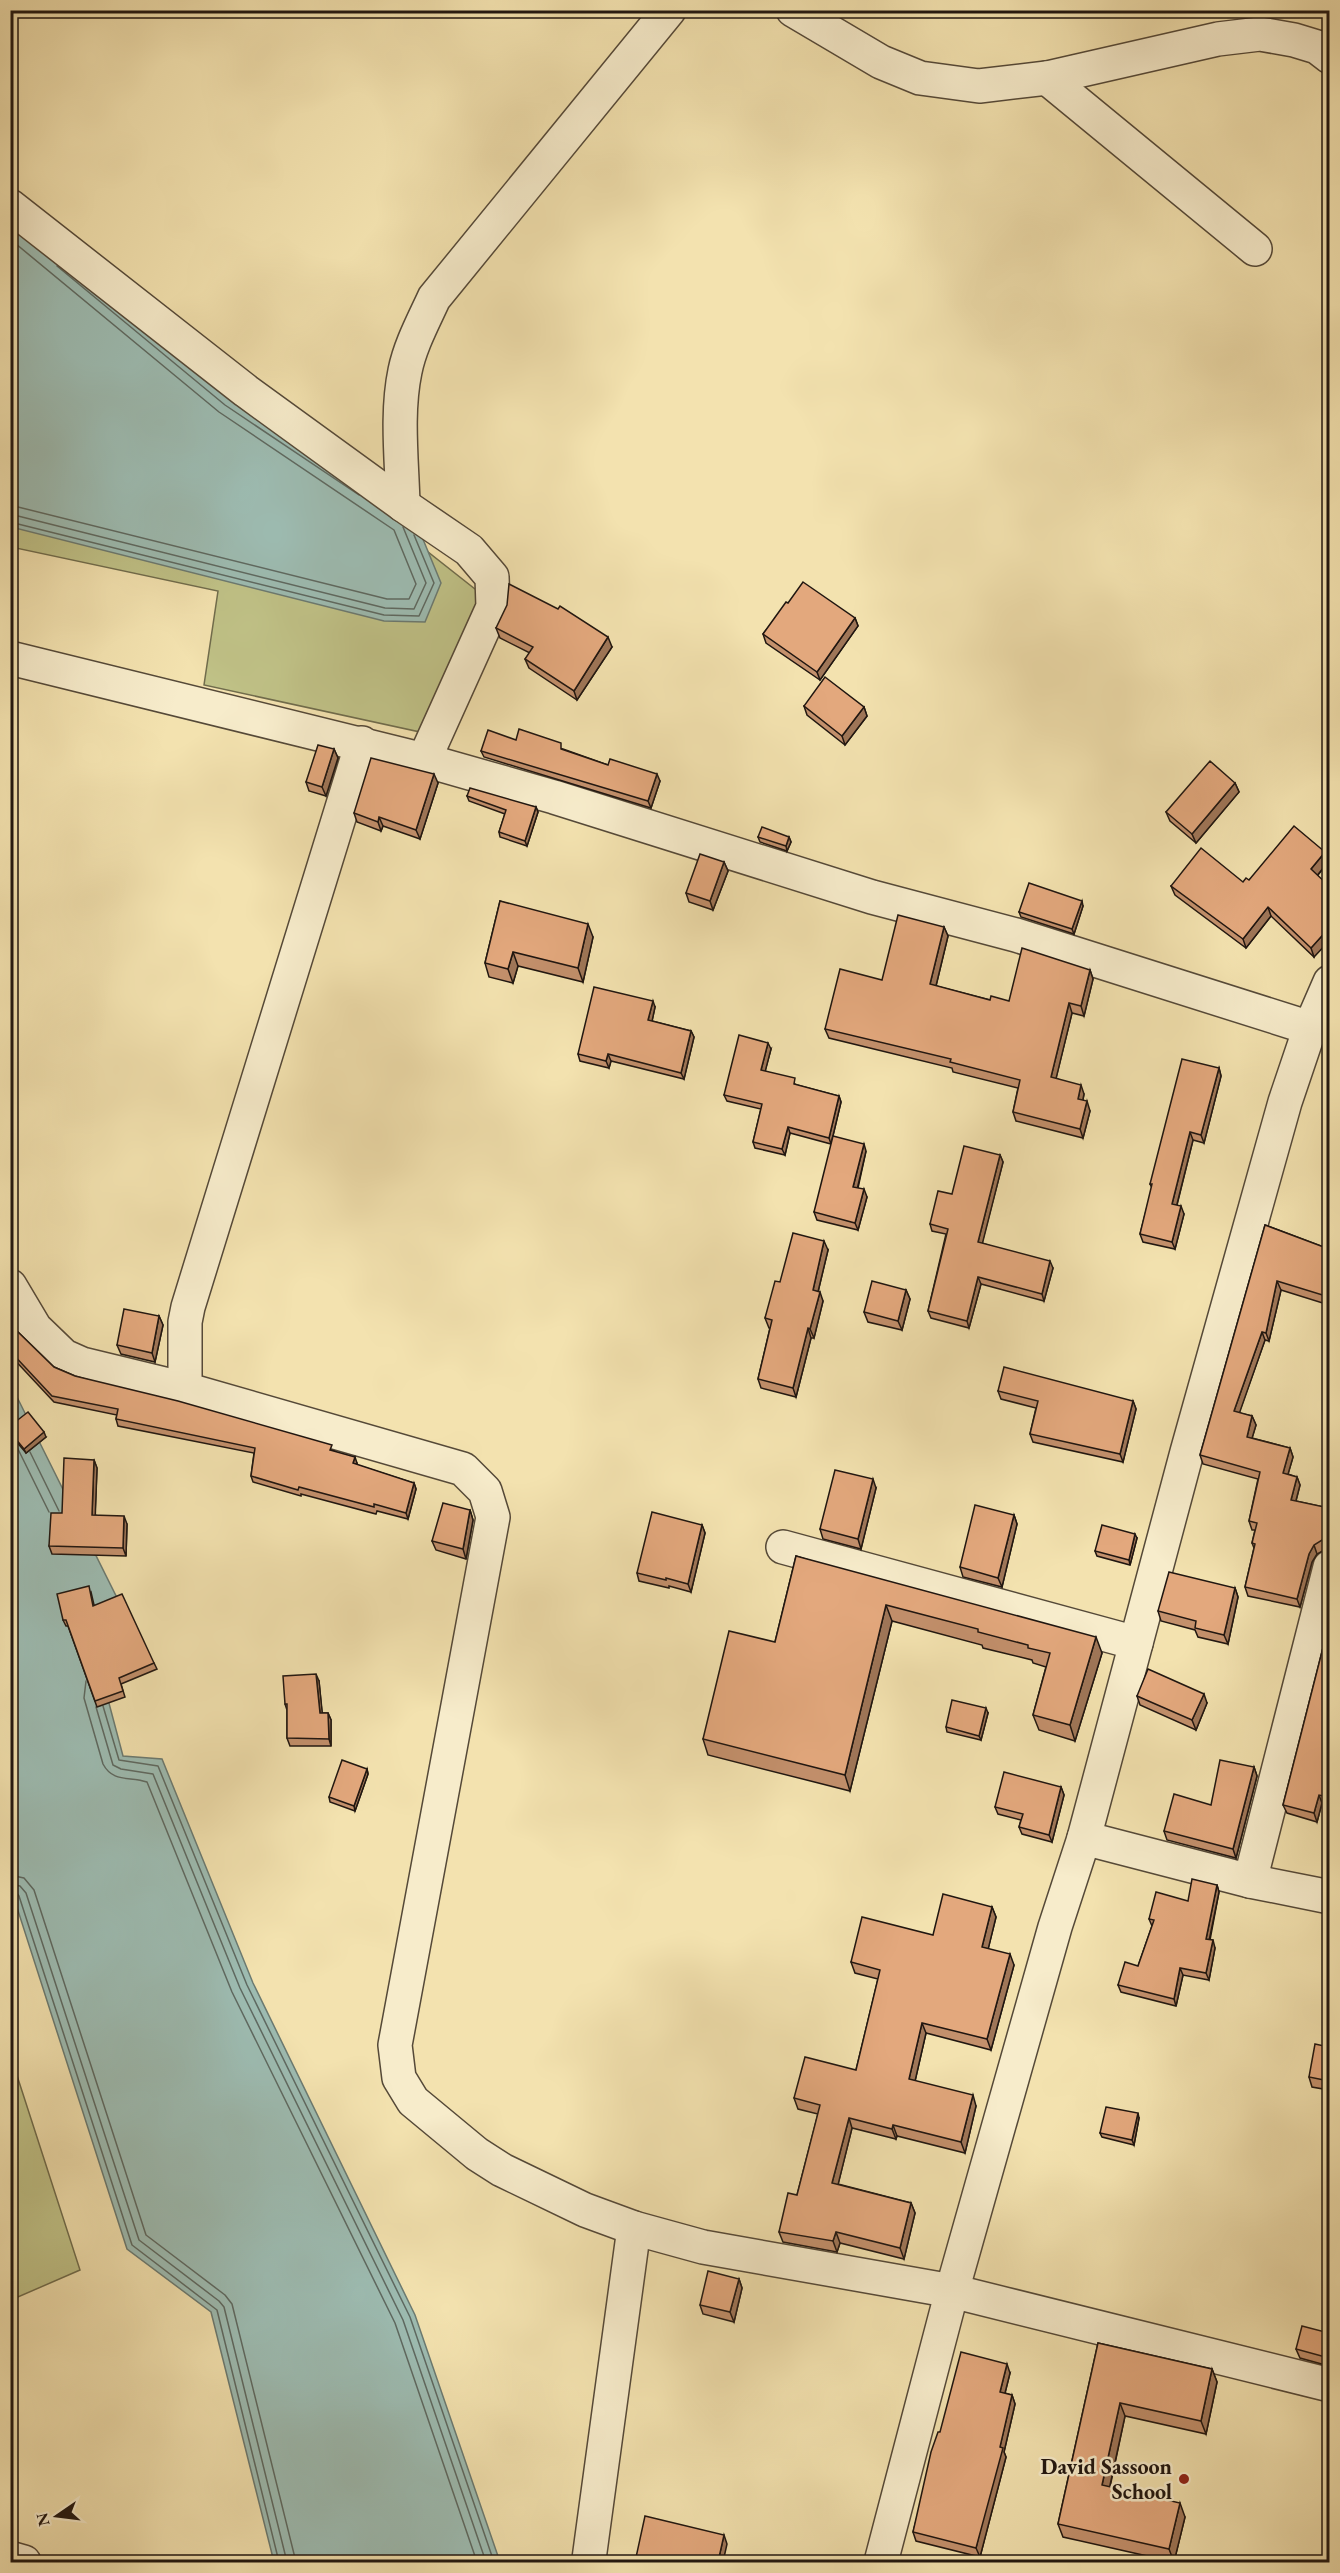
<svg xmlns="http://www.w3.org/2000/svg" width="1340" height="2573" font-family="'EB Garamond',serif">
  <rect width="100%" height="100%" fill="#f3e2af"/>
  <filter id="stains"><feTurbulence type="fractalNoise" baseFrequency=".00333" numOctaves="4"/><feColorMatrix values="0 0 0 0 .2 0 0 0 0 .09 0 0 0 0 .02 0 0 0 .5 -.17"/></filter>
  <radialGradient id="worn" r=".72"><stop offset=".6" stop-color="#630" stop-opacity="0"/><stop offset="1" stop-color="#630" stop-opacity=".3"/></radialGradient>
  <!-- green -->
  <g fill="#c0c287" stroke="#706c4c" stroke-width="1.5">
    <path d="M10,222l470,371 -46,142 -230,-50 14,-94 -207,-44z"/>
    <path d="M11,2057l69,213 -69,30h-1z"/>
  </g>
  <!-- water -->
  <g fill="#9dbcb2" stroke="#6b7a71" stroke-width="1.5">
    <path d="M10,209l403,306 28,68 -16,39 -41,-1 -373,-94z"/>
    <path d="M10,1383l132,265 -36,44 17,64 39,3 91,224 162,332 85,247h-226l-63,-250 -84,-63 -116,-360z"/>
  </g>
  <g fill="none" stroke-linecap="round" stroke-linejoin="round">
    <!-- shore -->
    <g stroke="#5e6961" stroke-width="1.5">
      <path d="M10,239l209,173 175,118 22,54 -7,15h-22l-377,-94"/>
      <path d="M57,266l168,139 134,90"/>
      <path d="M10,514l375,94 29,1 12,-26 -23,-56"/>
      <path d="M10,522l374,93 35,1 15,-33 -20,-48"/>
      <path d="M14,1441l35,71"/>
      <path d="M30,1452l29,59"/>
      <path d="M86,1681l-2,17 19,66c10,19 27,12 44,18l85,210 163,331 82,239"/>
      <path d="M103,1706l16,54 39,6 89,219 163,332 84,245"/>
      <path d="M96,1707l17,58 8,4 32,5 87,214 163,332 83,242"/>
      <path d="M10,1875l14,3 10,12 112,345 79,60 7,9 64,258"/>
      <path d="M10,1884l10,2 6,7 113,347 80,61 5,6 63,255"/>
      <path d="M10,1891l6,1 3,4 113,349 85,65 62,252"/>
    </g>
    <defs>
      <g id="street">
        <path d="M793,10l88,52 39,16 59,8 68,-8 171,-39 42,-5 34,6 23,7 13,10"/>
        <path d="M1047,78l208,171"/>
        <path d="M10,206l236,185 157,114 66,45 23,27 1,30 -69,153 130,37 318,100 144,38 294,93"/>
        <path d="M403,505c-1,-43 -7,-91 2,-134 5,-25 18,-49 29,-73l235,-288"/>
        <path d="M10,658l414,102"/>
        <path d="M362,743l-174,564 -3,15v67l278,80 22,22 8,26 -98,528 4,33 14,23 64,53 25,16 83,40 49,18 69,19 249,44 378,94"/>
        <path d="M10,1286l25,42 29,28 18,8 103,25"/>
        <path d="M783,1547l353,96"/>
        <path d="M1084,1838l166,43 80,16"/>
        <path d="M1250,1881l80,-314"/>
        <path d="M10,2558l14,4"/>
        <path d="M589,2559l45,-331"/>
        <path d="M881,2562l71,-271 103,-364 29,-89 103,-386 98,-350 25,-74 20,-46"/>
      </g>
    </defs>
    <!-- street casing -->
    <use href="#street" stroke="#554938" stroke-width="36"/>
    <!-- street -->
    <use href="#street" stroke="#f7eccb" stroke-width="33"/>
  </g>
  <!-- wall -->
  <g fill="#c3906c" stroke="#201610" stroke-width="1.5">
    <path d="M788,603l67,15 3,8 -38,54 -54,-37 -3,-9z"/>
    <path d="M496,628l116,19 -35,53 -48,-32 -4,-9 5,-6 -30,-15z"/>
    <path d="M804,706l60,1 3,9 -22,29 -38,-30z"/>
    <path d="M516,740l47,9 45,16 52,16 -9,27 -167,-51 -3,-6z"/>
    <path d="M334,749l4,9 -12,38 -17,-5 -3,-9z"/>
    <path d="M438,783l-18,56 -37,-13 -2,5 -24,-9 -3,-9z"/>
    <path d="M1235,783l4,9 -43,51 -26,-22 -4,-9z"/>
    <path d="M467,796l69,11 2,5 -11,34 -27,-9 -1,-5 6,-18 -36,-13z"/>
    <path d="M758,837h31l2,5 -4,9 -27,-9z"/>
    <path d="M1325,852l4,9 -11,14 -4,82 -43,-41 -25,32 -71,-53 -4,-9 72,-4z"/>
    <path d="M724,862l4,9 -15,39 -24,-8 -3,-9z"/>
    <path d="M500,901l93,36 -10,45 -65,-16 -5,17 -24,-6 -4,-14z"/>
    <path d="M1083,906l-9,28 -53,-17 -2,-5z"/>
    <path d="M944,927l4,9 -12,50 54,14 19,1 81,-31 3,9 -9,37 -12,-3 -16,65 28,16 -1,6 7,11 -7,27 -67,-17 -3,-9 5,-24 -65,-16 -1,-4 -123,-30 -4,-9z"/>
    <path d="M655,1007l-3,14 39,10 3,6 -10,42 -73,-18 -2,7 -29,-7 -2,-7z"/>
    <path d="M771,1049l-6,22 32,14 42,11 2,6 -10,42 -41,-11 -5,22 -30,-7 -2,-6 8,-33 -34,-8 -3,-6z"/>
    <path d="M1219,1068l2,8 -17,67 -11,-3 -16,65 7,9 -9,35 -32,-7 -3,-8 12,-46 -2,-4z"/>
    <path d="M866,1151l-8,37 9,9 -9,33 -41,-10 -3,-8z"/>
    <path d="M1000,1155l3,7 -21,81 71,25 -9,33 -63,-17 -12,44 -38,-10 -3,-7 18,-77 -14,-3 -2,-7 22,-30z"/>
    <path d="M1265,1225l64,24v56l-48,-15 -12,51 -4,-1 -26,73 13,3 4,9 -4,13 38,10 3,9 -5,17 9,3 3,8 -4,16 33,7v41h-3l-9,5 -5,8 -12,45 -52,-11 -3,-9 9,-39 -2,-5 3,-13h-3l-3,-9 9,-42 -55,-15 -3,-9z"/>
    <path d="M828,1250l-10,42 5,9 -9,37h-3l-15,59 -35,-9 -3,-9 12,-51h-1l-4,-10 15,-36z"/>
    <path d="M906,1290l4,9 -8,31 -34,-8 -4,-10z"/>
    <path d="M159,1316l4,9 -8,37 -34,-8 -4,-9z"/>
    <path d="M10,1321l7,10 37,36 21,9 259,75 23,12v2l57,18 2,6 -8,30 -31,-8 -1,3 -75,-20v2l-48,-14 -2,-6 3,-23 -136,-27 -2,-7 1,-4 -63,-13 -44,-47z"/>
    <path d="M998,1391l135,10 3,8 -13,53 -90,-20 -3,-8 6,-26 -35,-9z"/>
    <path d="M10,1426l36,11 -20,16 -16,-19z"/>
    <path d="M94,1460l3,8 -2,47 32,9 -1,32 -74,-2 -3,-8 13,-33z"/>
    <path d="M876,1488l-15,61 -38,-10 -3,-10z"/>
    <path d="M470,1510l3,10 -7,39 -30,-9 -4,-9z"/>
    <path d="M1014,1515l3,9 -15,63 -39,-10 -3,-10z"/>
    <path d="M702,1525l3,8 -14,59 -22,-6v2l-30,-7 -2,-8z"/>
    <path d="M1137,1538l-7,27 -33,-9 -2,-5z"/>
    <path d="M796,1556l306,97 -27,88 -36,-11 -6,-15 13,-48 -13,-4 -1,-3 -49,-12 -1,-3 -90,-24 -42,170 -142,-36 -5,-16 72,-97z"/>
    <path d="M1235,1588l3,9 -10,47 -30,-7 -3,-7 -34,-9 -3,-10z"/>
    <path d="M91,1592l3,13 60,58 3,6 -36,15 4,13 -28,10 -29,-81h-2l-3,-6z"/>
    <path d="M1329,1624v181l-7,-2 -5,19 -30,-9 -4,-8z"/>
    <path d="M319,1681l3,32h6l3,7v26h-41l-3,-8v-28l-2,-6z"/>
    <path d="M1137,1696l70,7 -11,27 -56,-25z"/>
    <path d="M988,1713l-7,27 -34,-8 -1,-5z"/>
    <path d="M1254,1767l3,9 -21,82 -69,-18 -3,-9 47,-26z"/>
    <path d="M367,1769l1,5 -13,37 -25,-9 -1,-5z"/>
    <path d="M1061,1787l3,8 -12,47 -30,-8 -3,-7 2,-7 -23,-6 -3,-7z"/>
    <path d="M1217,1885l2,7 -9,48 5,8 -6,32 -26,-5 -7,31 -55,-14 -3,-7 20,-19 14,-40 -3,-7 39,-18z"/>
    <path d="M992,1907l4,10 -8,32 26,16 -23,85 -65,-17 -11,48 61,25 -11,47 -68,-17 -1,3 -44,-11 -14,56 73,19 4,10 -11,46 -64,-16 -3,9 -54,-10 -4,-10 18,-37 21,-81 -20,-5 -4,-11 62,-28 22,-91 -23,-6 -4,-11 82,-27z"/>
    <path d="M1329,2047v43l-17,-3 -3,-10z"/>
    <path d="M1139,2118l-5,27 -32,-8 -2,-4z"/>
    <path d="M739,2279l3,9 -8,34 -31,-8 -3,-9z"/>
    <path d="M1329,2333v33l-29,-8 -4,-9z"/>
    <path d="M1098,2343l114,26 5,13 -11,52 -81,-18 -15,71 75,30 -11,45 -111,-25 -5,-13z"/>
    <path d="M1010,2373l-5,20 7,2 3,9 -11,48 2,5 -26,100 -64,-16 -3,-9 27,-100z"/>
  </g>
  <!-- shaded-wall -->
  <g fill="#9f7658" stroke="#201610" stroke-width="1.5">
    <path d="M855,618l3,8 -38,54 -3,-8z"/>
    <path d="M608,637l4,10 -35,53 -3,-9z"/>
    <path d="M864,707l3,9 -22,29 -3,-9z"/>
    <path d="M334,749l4,9 -12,38 -4,-9z"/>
    <path d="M434,774l4,9 -18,56 -4,-9z"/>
    <path d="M657,774l3,7 -9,27 -3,-7z"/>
    <path d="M1235,783l4,9 -43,51 -4,-9z"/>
    <path d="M536,807l2,5 -11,34 -2,-5z"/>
    <path d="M379,817l4,9 -2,5 -3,-9z"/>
    <path d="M789,837l2,5 -4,9 -1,-5z"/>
    <path d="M1325,852l4,9 -14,17 -4,-9z"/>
    <path d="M724,862l4,9 -15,39 -3,-9z"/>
    <path d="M1082,901l1,5 -9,28 -2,-5z"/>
    <path d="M1268,907l3,9 -25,32 -3,-9z"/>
    <path d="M588,924l5,13 -10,45 -5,-14z"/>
    <path d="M944,927l4,9 -14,58 -4,-10z"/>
    <path d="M1329,928v13l-15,16 -3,-9z"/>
    <path d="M513,952l5,14 -5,17 -5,-14z"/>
    <path d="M1090,970l3,9 -9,37 -3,-10z"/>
    <path d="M653,1001l2,6 -4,19 -3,-6z"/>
    <path d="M1069,1003l3,10 -18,74 -3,-10z"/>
    <path d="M691,1031l3,6 -10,42 -3,-6z"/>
    <path d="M768,1043l3,6 -7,27 -3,-6z"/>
    <path d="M608,1054l3,7 -2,7 -3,-7z"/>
    <path d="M1219,1068l2,8 -17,67 -3,-8z"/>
    <path d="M1081,1085l3,9 -3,15 -3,-10z"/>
    <path d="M839,1096l2,6 -10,42 -2,-6z"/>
    <path d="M1087,1101l3,10 -7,27 -3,-9z"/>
    <path d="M788,1127l2,6 -5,22 -3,-6z"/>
    <path d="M1190,1132l3,8 -18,72 -3,-8z"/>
    <path d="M864,1144l2,7 -10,43 -3,-7z"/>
    <path d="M1000,1155l3,7 -22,87 -3,-7z"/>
    <path d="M864,1189l3,8 -9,33 -3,-7z"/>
    <path d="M1181,1206l3,8 -9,35 -3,-7z"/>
    <path d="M824,1241l4,9 -12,50 -3,-10z"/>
    <path d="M1050,1261l3,7 -9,33 -2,-7z"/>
    <path d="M978,1277l3,7 -12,44 -2,-7z"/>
    <path d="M1277,1281l4,9 -12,51 -3,-8z"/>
    <path d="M906,1290l4,9 -8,31 -4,-9z"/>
    <path d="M820,1292l3,9 -9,37 -4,-9z"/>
    <path d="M159,1316l4,9 -8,37 -3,-9z"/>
    <path d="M808,1328l3,10 -15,59 -3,-9z"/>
    <path d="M1262,1332l3,8 -28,80 -3,-9z"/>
    <path d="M1133,1401l3,8 -13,53 -3,-8z"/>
    <path d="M1252,1416l4,9 -6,20 -3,-8z"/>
    <path d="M44,1432l2,5 -20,16 -2,-4z"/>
    <path d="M1290,1448l3,9 -7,24 -3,-8z"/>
    <path d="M355,1457l2,6 -1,7 -3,-7z"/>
    <path d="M94,1460l3,8 -2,55 -3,-8z"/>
    <path d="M1297,1477l3,8 -6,23 -3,-8z"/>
    <path d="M873,1479l3,9 -15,61 -3,-10z"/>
    <path d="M414,1483l2,6 -8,30 -2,-6z"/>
    <path d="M470,1510l3,10 -7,39 -3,-10z"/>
    <path d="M1014,1515l3,9 -15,63 -4,-9z"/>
    <path d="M124,1516l3,8 -1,32 -3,-8z"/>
    <path d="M702,1525l3,8 -14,59 -3,-8z"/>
    <path d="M1135,1534l2,4 -7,27 -1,-5z"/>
    <path d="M1314,1545l3,9 -5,8 -12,45 -3,-8 12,-45z"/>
    <path d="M1235,1588l3,9 -10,47 -4,-9z"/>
    <path d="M886,1605l6,16 -42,170 -5,-16z"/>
    <path d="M1096,1637l6,16 -27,88 -5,-16z"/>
    <path d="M316,1674l3,7 4,39 -3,-7z"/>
    <path d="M1204,1694l3,9 -11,27 -4,-10z"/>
    <path d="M986,1708l2,5 -7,27 -2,-4z"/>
    <path d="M328,1713l3,7v26l-2,-7z"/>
    <path d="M1329,1736v27l-5,-8z"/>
    <path d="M1254,1767l3,9 -21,82 -3,-9z"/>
    <path d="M367,1769l1,5 -13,37 -1,-5z"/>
    <path d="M1061,1787l3,8 -12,47 -3,-7z"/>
    <path d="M1319,1795l3,8 -5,19 -3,-9z"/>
    <path d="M1217,1885l2,7 -11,54 -2,-7z"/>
    <path d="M992,1907l4,10 -10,41 -4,-11z"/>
    <path d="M1213,1940l2,8 -6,32 -3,-7z"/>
    <path d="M1010,1954l4,11 -23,85 -4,-11z"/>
    <path d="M1180,1968l3,7 -7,31 -2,-7z"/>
    <path d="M922,2023l4,10 -13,57 -4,-11z"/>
    <path d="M973,2095l3,11 -11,47 -4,-11z"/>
    <path d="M1138,2113l1,5 -5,27 -2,-5z"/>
    <path d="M849,2118l3,10 -16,65 -4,-10z"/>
    <path d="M893,2125l4,11 -1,3 -4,-10z"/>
    <path d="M911,2203l4,10 -11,46 -4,-11z"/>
    <path d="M836,2232l4,11 -3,9 -4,-11z"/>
    <path d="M739,2279l3,9 -8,34 -4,-10z"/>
    <path d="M1007,2364l3,9 -7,28 -3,-9z"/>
    <path d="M1212,2369l5,13 -11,52 -5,-13z"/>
    <path d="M1012,2395l3,9 -11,48 2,5 -26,100 -4,-9z"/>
    <path d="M1120,2403l5,13 -18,83 -5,-14z"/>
    <path d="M1180,2503l5,14 -11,45 -5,-13z"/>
    <path d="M724,2535l3,9 -4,18h-5z"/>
  </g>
  <!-- building -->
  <g fill="#e3a87d" stroke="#201610" stroke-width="1.5">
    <path d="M803,582l52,36 -38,54 -54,-38 23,-32 2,1z"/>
    <path d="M509,584l49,25 2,-3 48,31 -34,54 -49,-32 8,-12 -37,-19 11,-23z"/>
    <path d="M825,677l39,30 -22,29 -38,-30z"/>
    <path d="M519,729l42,14v6l47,16 2,-6 47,15 -9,27 -167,-50 7,-21 28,10z"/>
    <path d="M318,745l16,4 -12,38 -16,-5z"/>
    <path d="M371,758l63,16 -18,56 -37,-13 -1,5 -24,-9z"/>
    <path d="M1210,761l25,22 -43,51 -26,-22z"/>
    <path d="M470,788l66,19 -11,34 -26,-9 7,-22 -39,-14z"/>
    <path d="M1294,826l31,26 -14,17 18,17v42l-18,20 -43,-41 -25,32 -72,-53 30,-38 42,34 3,-4 3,2z"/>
    <path d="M762,827l27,10 -3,9 -28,-9z"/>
    <path d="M700,854l24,8 -14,39 -24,-8z"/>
    <path d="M1029,883l53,18 -10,28 -53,-17z"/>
    <path d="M500,901l88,23 -10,44 -65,-16 -5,17 -23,-6z"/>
    <path d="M898,915l46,12 -14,57 60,16 1,-4 18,5 13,-53 68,22 -9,36 -12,-3 -18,74 30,8 -3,14 9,2 -7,28 -67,-17 7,-32 -70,-18 1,-3 -126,-30 15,-60 42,11z"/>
    <path d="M594,987l59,14 -5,19 43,11 -10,42 -73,-19 -2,7 -28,-7z"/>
    <path d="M739,1035l29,8 -7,27 34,8 -1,6 45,12 -10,42 -41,-11 -6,22 -29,-7 9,-38 -38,-9z"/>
    <path d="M1182,1059l37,9 -18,67 -11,-3 -18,72 9,2 -9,36 -32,-8 12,-50h-2z"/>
    <path d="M833,1136l31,8 -11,43 11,2 -9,34 -41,-11z"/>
    <path d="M964,1146l36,9 -22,87 72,19 -8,33 -64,-17 -11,44 -39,-10 20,-82 -18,-5 8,-33 14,3z"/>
    <path d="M1265,1225l64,24v48l-52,-16 -11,52 -4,-1 -28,79 18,5 -5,21 43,11 -7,25 14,4 -6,23 38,8v33l-7,-1 -8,5 -5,9 -12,45 -52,-12 10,-43 -3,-1 5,-20 -8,-2 11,-49 -60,-17z"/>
    <path d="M793,1233l31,8 -11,49 7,2 -10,37 -2,-1 -15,60 -35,-9 14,-59 -7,-2 10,-37 5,1z"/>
    <path d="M872,1281l34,9 -8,31 -34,-9z"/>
    <path d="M124,1309l35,7 -7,37 -35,-8z"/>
    <path d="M10,1321l7,10 37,36 21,9 103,25 154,44 -2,5 25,7 -2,6 61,20 -8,30 -32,-9v3l-75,-20 -1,3 -47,-14 4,-28 -139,-29 2,-10 -66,-13 -42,-45z"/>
    <path d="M1004,1367l129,34 -13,53 -90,-20 8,-33 -40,-10z"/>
    <path d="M28,1412l16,20 -20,17 -14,-17v-6z"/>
    <path d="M64,1458l30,2 -2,55 32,1 -1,32 -74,-2 2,-33h11z"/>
    <path d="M835,1470l38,9 -15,60 -38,-10z"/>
    <path d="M443,1503l27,7 -7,39 -31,-8z"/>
    <path d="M975,1505l39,10 -16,63 -38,-11z"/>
    <path d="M652,1512l50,13 -14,59 -22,-6v2l-29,-7z"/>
    <path d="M1102,1525l33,9 -6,26 -34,-9z"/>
    <path d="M796,1556l300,81 -26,88 -37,-10 17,-62 -22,-5v-3l-50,-13v-3l-92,-24 -41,170 -142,-36 26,-108 46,11z"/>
    <path d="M1169,1572l66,16 -11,47 -29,-7 1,-7 -38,-10z"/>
    <path d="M89,1586l4,20 29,-12 32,69 -35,15 4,13 -28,10 -29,-81h-3l-6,-26z"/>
    <path d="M1329,1624v112l-5,19 5,2 -1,2 1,1v37l-10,-2 -5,18 -31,-8z"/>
    <path d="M1148,1669l56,25 -12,26 -55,-24z"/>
    <path d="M316,1674l4,39h8l1,26 -42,-1v-34h-2l-2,-28z"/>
    <path d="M952,1700l34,8 -7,28 -33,-9z"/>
    <path d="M342,1760l25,9 -13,37 -25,-9z"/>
    <path d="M1220,1760l34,7 -21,82 -69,-18 10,-37 37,11z"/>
    <path d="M1004,1772l57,15 -12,48 -30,-8 4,-13 -28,-7z"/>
    <path d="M1192,1879l25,6 -11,54 7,1 -7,33 -26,-5 -6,31 -56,-14 7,-23 13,4 16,-46 -5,-1 7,-27 32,9z"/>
    <path d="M943,1894l49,13 -10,40 28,7 -23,85 -65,-16 -13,56 64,16 -12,47 -68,-17 -1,4 -43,-11 -17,65 79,20 -11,45 -64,-16 -3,9 -54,-9 9,-39 9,2 23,-90 -26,-7 11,-41 51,13 24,-100 -29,-8 11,-45 71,18z"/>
    <path d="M1315,2044l14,3v34l-20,-4z"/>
    <path d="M1106,2107l32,6 -6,27 -32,-7z"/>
    <path d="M708,2271l31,8 -9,33 -30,-7z"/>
    <path d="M1302,2326l27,7v25l-33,-9z"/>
    <path d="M1098,2343l114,26 -11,52 -81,-18 -18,82 78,18 -11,46 -111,-25z"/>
    <path d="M961,2352l46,12 -7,28 12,3 -12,52 3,1 -27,100 -63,-16 18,-80 7,-20h2z"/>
    <path d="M645,2516l79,19 -6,27h-83z"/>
  </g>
  <!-- markers -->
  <circle fill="#8f2418" stroke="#f7eccb" stroke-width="2" cx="1184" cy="2479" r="6"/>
  <g text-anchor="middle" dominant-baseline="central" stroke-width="5" stroke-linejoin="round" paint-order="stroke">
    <!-- poi labels -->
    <g font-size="22" font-weight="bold" fill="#201610" stroke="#f7eccb" text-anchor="end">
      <text x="1172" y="2466">David Sassoon<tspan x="1172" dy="25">School</tspan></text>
    </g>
  </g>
  <!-- margin -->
  <rect width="1340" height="2573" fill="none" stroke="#f3e2af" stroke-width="36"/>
  <rect x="12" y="12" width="1316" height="2549" fill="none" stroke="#201610" stroke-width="3"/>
  <rect x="18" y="18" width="1304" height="2537" fill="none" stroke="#201610" stroke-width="1.5"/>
  <!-- north arrow -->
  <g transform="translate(57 2516) rotate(256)" stroke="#f7eccb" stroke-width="4.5" paint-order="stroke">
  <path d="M0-4.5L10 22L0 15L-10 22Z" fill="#201610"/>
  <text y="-9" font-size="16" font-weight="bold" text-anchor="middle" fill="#201610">N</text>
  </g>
  <rect width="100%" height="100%" filter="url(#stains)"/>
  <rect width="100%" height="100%" fill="url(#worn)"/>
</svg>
